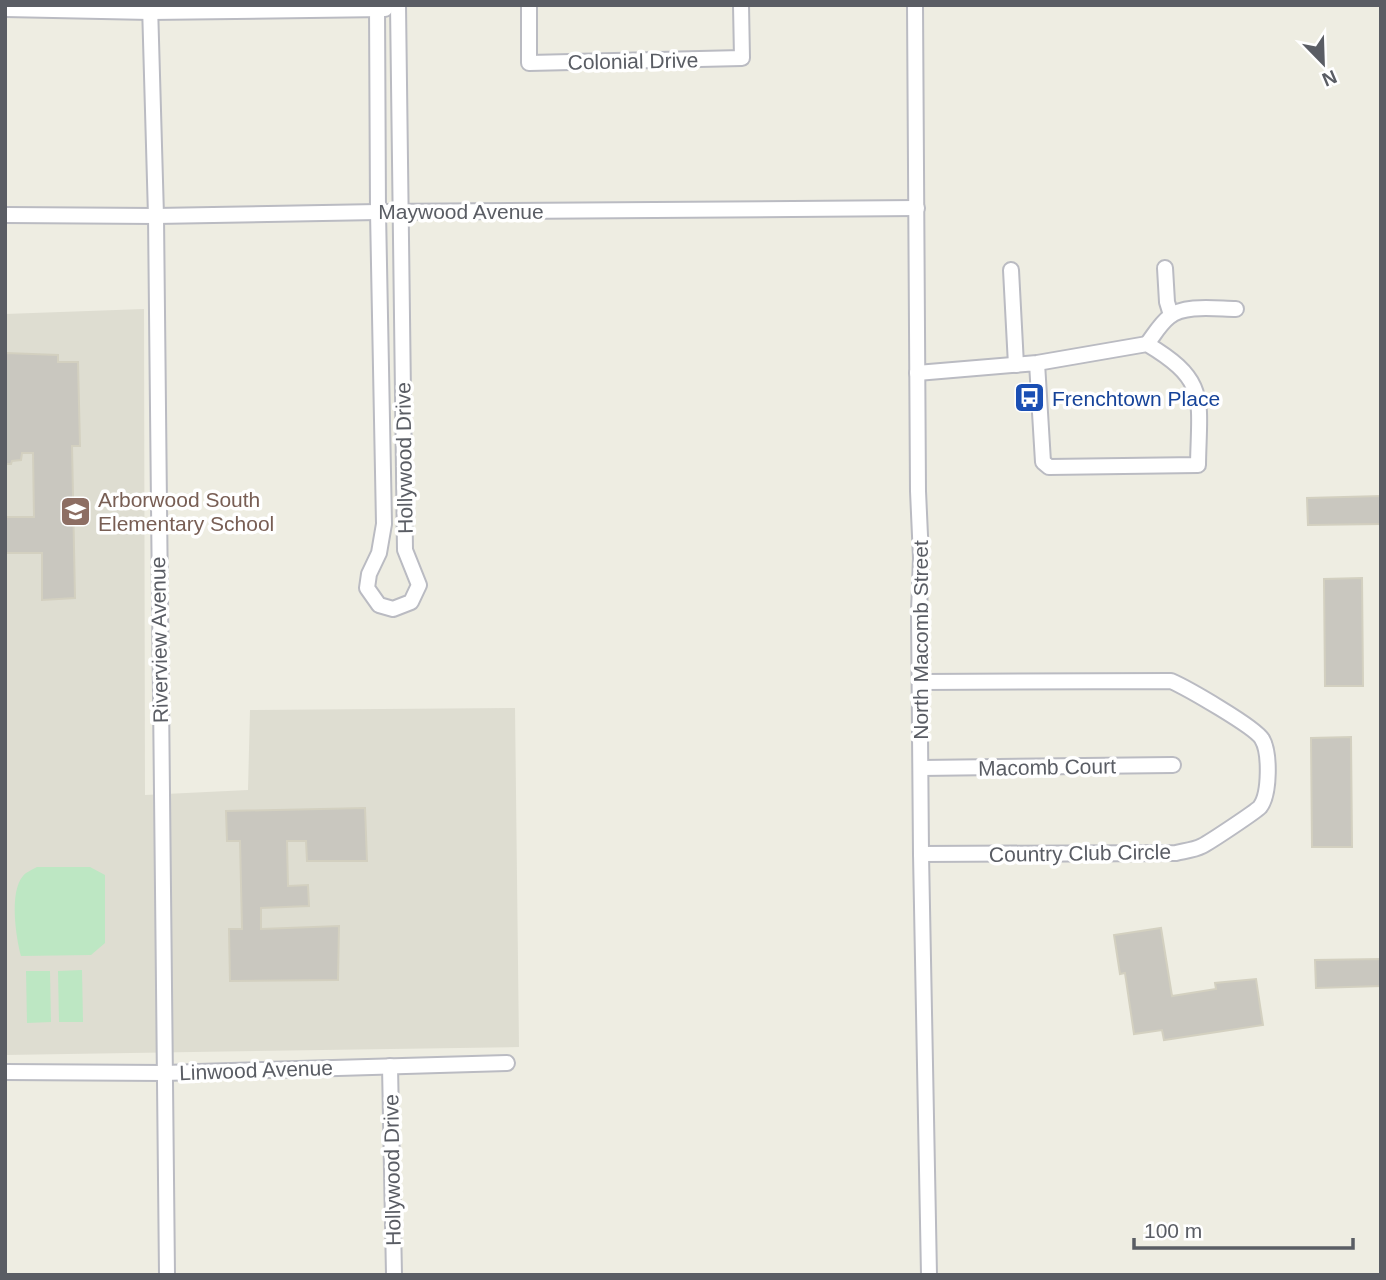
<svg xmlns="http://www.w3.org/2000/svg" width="1386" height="1280" font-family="Arial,sans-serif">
  <rect width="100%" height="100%" fill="#eeede2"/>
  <!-- education -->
  <path fill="#deddd1" d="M144,309l1,486 103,-5 2,-80 265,-2 4,339 -514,8v-741z"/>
  <!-- green -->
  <g fill="#bde7c3">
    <path d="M37,867h53l15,8v68l-14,12 -70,1c-5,-19 -12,-64 2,-80 3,-4 9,-6 14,-9z"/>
    <path d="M82,970l1,52h-24l-1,-51z"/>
    <path d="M26,971h24l1,51 -24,1z"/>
  </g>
  <!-- building -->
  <g fill="#c9c7bf" stroke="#d3d0c0" stroke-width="2">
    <path d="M6,353l52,2v7h20l2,84h-8l3,152 -33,2v-47h-37v-36h29l-1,-64h-11l-1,7 -9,1 -1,3h-6z"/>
    <path d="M1381,496v28l-73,1 -1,-27z"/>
    <path d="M1362,578l1,108h-38l-1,-107z"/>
    <path d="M1351,737l1,110h-40l-1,-109z"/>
    <path d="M365,808l2,53h-60l-1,-20h-19l1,45 20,-1 1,21 -48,2v21l78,-3 -1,54 -108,1 -1,-52h13l-2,-88h-13l-1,-30z"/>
    <path d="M1161,928l11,68 44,-7 -1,-6 41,-4 7,46 -99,15 -2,-10 -28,4 -9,-61 -5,1 -6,-39z"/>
    <path d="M1381,959v27l-65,2 -1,-28z"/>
  </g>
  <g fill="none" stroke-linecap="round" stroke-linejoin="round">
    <defs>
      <g id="minor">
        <path d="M150,5l6,211 11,1059"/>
        <path d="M377,5l1,207 6,312 -5,29 -10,21 -2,14 12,17 14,4 18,-7 8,-17 -14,-35 -7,-545"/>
        <path d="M529,5v58l213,-5 -1,-53"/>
        <path d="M915,5l3,486 3,67 -2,53 2,243 8,421"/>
        <path d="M5,9l145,3 235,-3"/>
        <path d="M5,215l151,1 222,-4 539,-4"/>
        <path d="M1165,268l2,34 4,13"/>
        <path d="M1011,270l5,95"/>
        <path d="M1147,344c7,-9 13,-20 22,-27 15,-13 48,-8 67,-8"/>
        <path d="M917,373l120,-10 110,-19c62,37 52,55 51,121l-149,2 -6,-5 -6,-99"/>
        <path d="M921,682l250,-1c16,7 84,46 91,58 8,13 8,55 -2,68 -5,5 -50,35 -58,39 -8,4 -18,5 -26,7l-255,1"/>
        <path d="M921,768l252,-3"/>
        <path d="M390,1066l4,209"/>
        <path d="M5,1072l159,1 343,-10"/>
      </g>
    </defs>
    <!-- minor casing -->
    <use href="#minor" stroke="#babbc2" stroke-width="18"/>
    <!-- minor -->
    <use href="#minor" stroke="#fff" stroke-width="14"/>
  </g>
  <!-- icons -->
  <defs>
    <symbol id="bus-square" viewBox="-11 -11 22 22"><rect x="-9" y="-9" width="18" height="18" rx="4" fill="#1a4fb4" stroke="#fff"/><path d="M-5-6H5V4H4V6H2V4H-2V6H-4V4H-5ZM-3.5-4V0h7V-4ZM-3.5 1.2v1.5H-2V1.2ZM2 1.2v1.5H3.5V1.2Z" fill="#fff"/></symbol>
    <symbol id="school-square" viewBox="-11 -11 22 22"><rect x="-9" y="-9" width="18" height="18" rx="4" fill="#8d6e63" stroke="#fff"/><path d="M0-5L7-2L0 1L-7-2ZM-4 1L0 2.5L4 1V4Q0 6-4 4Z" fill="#fff"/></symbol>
  </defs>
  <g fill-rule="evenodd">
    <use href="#bus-square" x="1012" y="380" width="35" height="35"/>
    <use href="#school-square" x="58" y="494" width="35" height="35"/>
  </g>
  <g text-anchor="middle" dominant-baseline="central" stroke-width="7" stroke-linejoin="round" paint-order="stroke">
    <!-- street labels -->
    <g font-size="21" fill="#5a5d64" stroke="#fff">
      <text transform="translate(633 61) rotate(-1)">Colonial Drive</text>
      <text x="461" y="211">Maywood Avenue</text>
      <text transform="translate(404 458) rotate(-91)">Hollywood Drive</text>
      <text transform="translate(159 640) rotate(-91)">Riverview Avenue</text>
      <text transform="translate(920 640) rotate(-90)">North Macomb Street</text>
      <text transform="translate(1047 767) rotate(-1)">Macomb Court</text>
      <text transform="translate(1080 853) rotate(-1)">Country Club Circle</text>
      <text transform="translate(256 1070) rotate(-2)">Linwood Avenue</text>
      <text transform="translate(392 1170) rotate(-91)">Hollywood Drive</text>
    </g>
    <!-- transit labels -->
    <g font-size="21" fill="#164399" stroke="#fff" text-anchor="start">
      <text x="1052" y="398">Frenchtown Place</text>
    </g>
    <!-- education labels -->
    <g font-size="21" fill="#785e54" stroke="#fff" text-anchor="start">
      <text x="98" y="499">Arborwood South<tspan x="98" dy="24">Elementary School</tspan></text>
    </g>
  </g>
  <!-- border -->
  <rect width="1386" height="1280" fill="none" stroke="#5a5d64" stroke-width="14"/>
  <!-- north arrow -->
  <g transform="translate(1323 63) rotate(157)" stroke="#ffffff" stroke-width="5" paint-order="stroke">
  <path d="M0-5L12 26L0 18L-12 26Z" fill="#5a5d64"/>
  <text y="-10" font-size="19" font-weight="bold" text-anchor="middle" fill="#5a5d64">N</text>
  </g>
  <!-- scale -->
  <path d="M1134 1238v10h219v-10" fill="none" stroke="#5a5d64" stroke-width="3.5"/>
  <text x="1144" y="1238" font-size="21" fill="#5a5d64" stroke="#ffffff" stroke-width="5" paint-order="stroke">100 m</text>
</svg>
